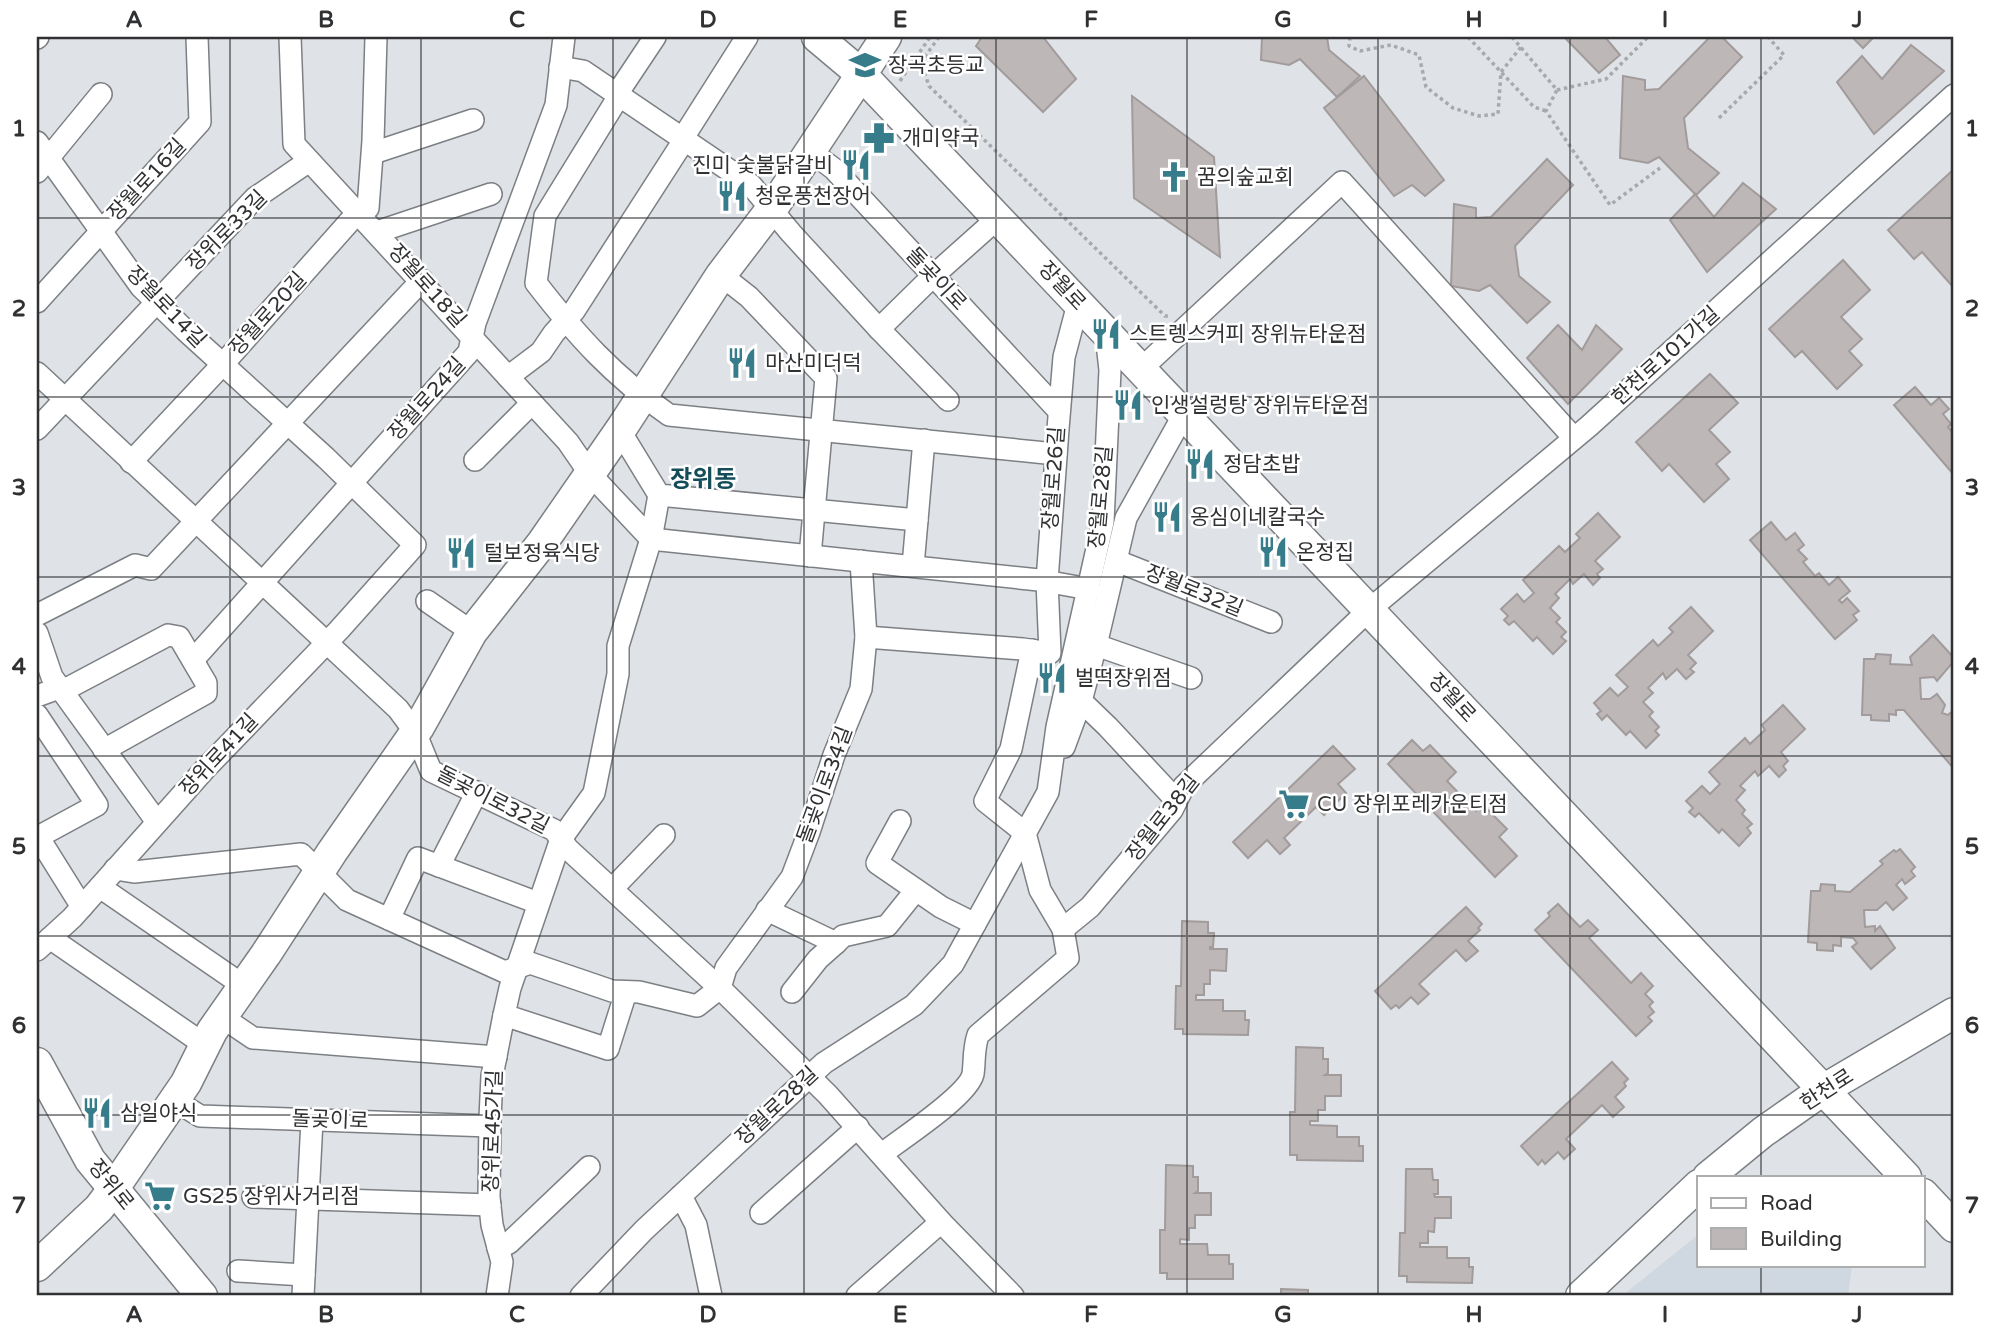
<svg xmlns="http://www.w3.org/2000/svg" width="1991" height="1333" font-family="'Varela Round','Noto Sans KR',sans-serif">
  <rect width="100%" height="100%" fill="#dfe2e6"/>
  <!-- built -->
  <path fill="#cfd7e0" d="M1699,1234v31h153l-4,31h-226z"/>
  <!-- building -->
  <g fill="#bdb7b7" stroke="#a19b9b" stroke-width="2">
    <path d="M982,37h61l33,42 -33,33 -67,-66z"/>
    <path d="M1262,37h65l2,13 31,26 -23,21 -37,-38 -11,6 -28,-5z"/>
    <path d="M1564,37h41l15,18 -21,18z"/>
    <path d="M1710,37h12l20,20 -58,61 4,30 31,25 -23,22 -37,-38 -11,6 -28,-5 3,-82 22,4v10l14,-1z"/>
    <path d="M1852,37h22l-11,11z"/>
    <path d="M1911,45l33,26 -70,63 -37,-52 25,-26 20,23z"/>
    <path d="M1364,76l80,104 -19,16 -13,-11 -18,11 -70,-88z"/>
    <path d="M1132,96l82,61 6,100 -86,-59z"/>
    <path d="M1547,159l26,26 -58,61 4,30 31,26 -23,21 -37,-38 -11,6 -28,-5 3,-82 22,4v10l15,-1z"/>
    <path d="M1954,169v119l-32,-36 -8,7 -26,-29z"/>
    <path d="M1743,183l33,26 -69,63 -37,-52 25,-26 19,23z"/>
    <path d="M1843,260l27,30 -29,27 21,22 -13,12 13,14 -25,24 -35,-38 -7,6 -26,-28z"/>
    <path d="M1558,325l24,25 14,-25 26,24 -54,55 -41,-46z"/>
    <path d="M1710,374l28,29 -29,27 21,22 -14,12 13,15 -25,23 -35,-38 -7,7 -26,-29z"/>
    <path d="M1915,387l16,18 8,-7 10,11 -6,5 8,10 -3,3 6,7v41l-60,-70z"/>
    <path d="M1598,513l22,24 -25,24 8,8 -6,5 3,4 -7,7 -9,-11 -11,10 -3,-5 -15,15 4,4 -9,10 10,10 -4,4 10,10 -5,5 5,4 -13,13 -16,-17 -4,4 -19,-20 -5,4 -5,-5 4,-4 -7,-7 16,-15 7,8 10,-9 -11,-13 36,-34 6,6 15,-14 -4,-4z"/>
    <path d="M1771,522l15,18 9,-7 9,12 -6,5 9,9 -4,3 12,14 4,-3 10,12 9,-8 12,14 -11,9 3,3 5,-5 12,13 -6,4 4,5 -22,19 -85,-99z"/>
    <path d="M1691,607l22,24 -25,24 8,8 -6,6 4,3 -8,7 -9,-10 -11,10 -3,-6 -15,15 5,5 -10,9 10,10 -4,4 10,11 -4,4 4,4 -13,13 -16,-17 -4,4 -19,-20 -5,5 -5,-6 4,-3 -7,-8 16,-15 8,8 10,-9 -12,-12 37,-35 5,6 15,-14 -4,-4z"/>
    <path d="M1933,635l21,23v3l-17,20 -3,-4 -14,1 1,21h9l7,-5 8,11 -3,8 6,2 6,-5v59l-50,-59h-8v5l-7,-1v7l-18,-1v-5h-9l2,-56h11l1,-5 15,1 -1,9 22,1 -2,-8z"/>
    <path d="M1783,705l22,24 -24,23 7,9 -5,5 3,4 -7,7 -10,-11 -11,10 -3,-5 -15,15 5,4 -9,10 9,10 -3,4 10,10 -5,4 4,5 -12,13 -17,-17 -3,4 -20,-20 -4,4 -6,-5 4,-4 -7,-7 16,-15 8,8 10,-10 -11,-12 36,-34 5,6 15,-14 -3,-5z"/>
    <path d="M1412,740l11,11 7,-6 26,27 -9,9 29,30 6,-7 25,25 -8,8 18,19 -22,21 -107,-113z"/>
    <path d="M1333,746l22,23 -17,15 8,9 -22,22 -8,-8 -32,31 6,7 -10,9 -13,-14 -19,18 -15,-16z"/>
    <path d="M1900,849l15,18 -4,4 4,5 -10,8 -3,-5 -6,6 11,13 -14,12 -7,-8 -9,8h-13l1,17 10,-1v5l5,-5 15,22 -24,21 -19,-22 5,-4 -4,-5 -12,-1v9l-8,-1v6l-16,-1v-7l-9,-1 3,-51h9l1,-7 14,1v6l15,1 33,-28 -3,-3 14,-11 2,2z"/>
    <path d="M1558,904l22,23 8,-7 10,10 -9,8 42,45 10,-10 12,13 -8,8 8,8 -4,4 5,6 -6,5 4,4 -16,15 -101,-106 15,-14 -2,-3z"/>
    <path d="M1466,907l16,17 -4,4 2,2 -12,11 10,10 -12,10 -10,-11 -37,34 10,10 -11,10 -7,-7 -12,11 -3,-3 -5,4 -16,-18z"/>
    <path d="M1182,921l26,1v11h6l-1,14h-3v2h17l-1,22 -16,-1v14h-6v11h-8v5h27v11h22v9h4l-1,15 -65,-1v-5h-8l1,-43h5z"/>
    <path d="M1296,1047l27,1v11h5v14l-3,2h16v21h-16v14h-7v11h-8v4l27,1v11h22v9h4v15l-66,-1v-5h-7v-43h5z"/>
    <path d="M1612,1062l16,17 -4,4 2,3 -11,11 9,10 -11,10 -11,-12 -36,34 9,10 -11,10 -6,-7 -13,12 -3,-4 -4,5 -17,-19z"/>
    <path d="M1166,1165l27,1v11h5v14l-3,2h16v22h-16v13h-6v12l-9,-1v5h27l1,11h21v9h4v15h-66v-6h-7v-43h5z"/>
    <path d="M1406,1169h26l1,11h5v14h-4l1,3h16v21h-16l-1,14 -6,-1v12h-8v4h27v11h22v9h4l-1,16 -65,-1v-6h-8l1,-43h5z"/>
    <path d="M1281,1289l27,1v6h-27z"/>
  </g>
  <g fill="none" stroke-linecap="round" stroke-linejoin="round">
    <defs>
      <g id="street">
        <path d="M290,37l4,107 274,298 22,32 61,65 388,41 50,9"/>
        <path d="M655,37l-34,51 -7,16 -69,112 -9,67c41,53 77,93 133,132l387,39"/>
        <path d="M37,38l1,-1"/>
        <path d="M560,67l23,4 168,114 40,48 88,96 69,71"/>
        <path d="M37,142l104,145 44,43 141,128 89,87 -76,85 -134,139 -133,149 -35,32"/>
        <path d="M810,151l24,18 225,242"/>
        <path d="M373,153l100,-33"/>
        <path d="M37,172l64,-78"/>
        <path d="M377,232l114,-38"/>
        <path d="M721,275l28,22 77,81 -16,178"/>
        <path d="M37,302l163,-180 -3,-85"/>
        <path d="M879,329l54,-53 65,-58"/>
        <path d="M1141,369l201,-187 232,256"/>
        <path d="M37,373l361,336 17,23 16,39 123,59 14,19 158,145 102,101 113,127 72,74"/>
        <path d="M508,377l33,-25 13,-19 20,-22 105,-163 7,-15 61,-96"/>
        <path d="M37,429l218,-231 54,-37"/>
        <path d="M620,431l39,64 258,25"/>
        <path d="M475,460l57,-57"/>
        <path d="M131,462l92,-98 127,-143 18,-13 5,-67 3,-104"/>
        <path d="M1117,561l154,61"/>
        <path d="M913,566l11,-126"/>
        <path d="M427,601l45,31"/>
        <path d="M37,615l98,-50 16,4 271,-289"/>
        <path d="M37,633l15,44 105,145"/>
        <path d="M866,637l157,12 20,3"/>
        <path d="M1096,645l95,33"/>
        <path d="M1050,653l-3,-72 11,-152 6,-72 14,-53"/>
        <path d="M193,660l276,-308 6,-29 81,-218 8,-68"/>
        <path d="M37,696l22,-8h9l100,-53 11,2 27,46v10l-102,57"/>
        <path d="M1081,701l27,26 68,73"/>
        <path d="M37,715l60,90 -59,32"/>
        <path d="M1064,747l17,-46 15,-56 30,-127 58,-104"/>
        <path d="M900,821l-23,42 64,44 34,17"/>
        <path d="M37,835l45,72"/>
        <path d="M439,866l38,-74"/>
        <path d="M115,869l19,3 167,-18 46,46 158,72 25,-9 82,28 27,1 58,14 23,-18 6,-20 66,-91 17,-45 25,-77 27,-66 5,-52 -5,-76"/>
        <path d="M100,887l144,99"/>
        <path d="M612,889l52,-54"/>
        <path d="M767,910l69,33 7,-7 44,-10 29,-36"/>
        <path d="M389,919l29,-61 120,45"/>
        <path d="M1063,929l27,-22 82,-97 12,-24 186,-177 219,-183 365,-331"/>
        <path d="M50,938l155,107"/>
        <path d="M792,992l26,-33 18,-16"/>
        <path d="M504,1015l104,34 18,-57"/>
        <path d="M222,1017l31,21 243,19"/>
        <path d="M174,1100l26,16 290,10"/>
        <path d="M882,1154c20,-16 86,-58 91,-80 2,-14 0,-23 5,-39l90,-77 -5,-29 -23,-39 -15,-57 -40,-32 26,-52 21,-99"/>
        <path d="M681,1196l15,29 15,71"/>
        <path d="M253,1197l237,8"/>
        <path d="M761,1213l97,-86"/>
        <path d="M498,1248l11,-5 80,-76"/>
        <path d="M238,1271l66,4"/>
        <path d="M303,1296l9,-176"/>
        <path d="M497,1296l5,-34 -10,-37 -3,-28 1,-79 2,-42 12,-61 6,-27 51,-149 33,-46 24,-119v-28l33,-107 8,-44"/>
        <path d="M581,1296l63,-66 180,-167 90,-58 39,-41 95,-172 9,-65 46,-205 7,-152 -4,-36"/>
        <path d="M857,1296l84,-74"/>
      </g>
      <g id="secondary">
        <path d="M817,37l44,37 1045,1103"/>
        <path d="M37,1063l53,97 112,136"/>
        <path d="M1708,1177l55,-45 60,-42 131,-77"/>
        <path d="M1923,1194l31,33"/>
        <path d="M37,1266l62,-58 15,-20 72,-105 26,-52 54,-77 66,-102 87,-125 53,-95 70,-89 81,-117 98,-151 55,-72 110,-166"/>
        <path d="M1581,1296l118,-111"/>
      </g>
    </defs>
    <!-- street casing -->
    <use href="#street" stroke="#7c7f83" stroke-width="24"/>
    <!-- secondary casing -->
    <use href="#secondary" stroke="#7c7f83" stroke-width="33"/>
    <!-- path -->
    <g stroke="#a7aaad" stroke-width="3.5" stroke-dasharray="3.5 3.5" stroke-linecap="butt">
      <path d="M939,37l-18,25 8,24 236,230h4"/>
      <path d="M1350,37l-1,9 11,5 31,-6 28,10 7,32 27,21 26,8 19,-2 3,-42 20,-25"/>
      <path d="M1468,37l66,70 12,4"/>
      <path d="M1512,37l45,53 -11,21 64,94 50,-37"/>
      <path d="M900,81l30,-44"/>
      <path d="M1557,90l49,-11 42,-42"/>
      <path d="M1719,118l65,-63 -16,-18"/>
    </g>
    <!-- street -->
    <use href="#street" stroke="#fff" stroke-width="21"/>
    <!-- secondary -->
    <use href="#secondary" stroke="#fff" stroke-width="30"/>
  </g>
  <!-- grid -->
  <path fill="none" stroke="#303133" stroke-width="2" stroke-opacity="0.55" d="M230,37v1259M421,37v1259M613,37v1259M804,37v1259M996,37v1259M1187,37v1259M1378,37v1259M1570,37v1259M1761,37v1140M37,218h1917M37,397h1917M37,577h1917M37,756h1917M37,936h1917M37,1115h1917M1761,1265v31"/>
  <!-- icons -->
  <defs>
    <symbol id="school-bare" viewBox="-9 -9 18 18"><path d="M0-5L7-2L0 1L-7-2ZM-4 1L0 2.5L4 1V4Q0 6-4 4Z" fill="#377c8a" stroke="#fff" stroke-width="2.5" paint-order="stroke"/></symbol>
    <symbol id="pharmacy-bare" viewBox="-9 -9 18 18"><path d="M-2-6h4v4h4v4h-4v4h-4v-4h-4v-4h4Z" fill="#377c8a" stroke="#fff" stroke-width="2.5" paint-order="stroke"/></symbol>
    <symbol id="restaurant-bare" viewBox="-9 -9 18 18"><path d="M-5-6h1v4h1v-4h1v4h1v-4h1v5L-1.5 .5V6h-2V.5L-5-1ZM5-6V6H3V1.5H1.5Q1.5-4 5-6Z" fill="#377c8a" stroke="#fff" stroke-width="2.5" paint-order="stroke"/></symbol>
    <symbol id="church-bare" viewBox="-9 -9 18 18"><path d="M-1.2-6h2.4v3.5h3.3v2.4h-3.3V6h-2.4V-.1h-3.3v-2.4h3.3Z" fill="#377c8a" stroke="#fff" stroke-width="2.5" paint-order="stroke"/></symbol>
    <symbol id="supermarket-bare" viewBox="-9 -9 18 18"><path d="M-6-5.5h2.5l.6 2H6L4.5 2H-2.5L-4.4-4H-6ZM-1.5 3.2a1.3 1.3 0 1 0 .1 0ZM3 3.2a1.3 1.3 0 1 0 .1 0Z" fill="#377c8a" stroke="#fff" stroke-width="2.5" paint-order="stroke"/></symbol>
  </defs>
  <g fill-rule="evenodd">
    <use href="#school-bare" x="843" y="43" width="44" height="44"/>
    <use href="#pharmacy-bare" x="857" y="116" width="44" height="44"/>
    <use href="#restaurant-bare" x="834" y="143" width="44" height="44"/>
    <use href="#church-bare" x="1152" y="155" width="44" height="44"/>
    <use href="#restaurant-bare" x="710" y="174" width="44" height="44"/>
    <use href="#restaurant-bare" x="1084" y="312" width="44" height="44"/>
    <use href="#restaurant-bare" x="720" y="341" width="44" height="44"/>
    <use href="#restaurant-bare" x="1106" y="383" width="44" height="44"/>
    <use href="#restaurant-bare" x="1178" y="442" width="44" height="44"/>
    <use href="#restaurant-bare" x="1145" y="495" width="44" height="44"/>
    <use href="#restaurant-bare" x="1251" y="530" width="44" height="44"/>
    <use href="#restaurant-bare" x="439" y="531" width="44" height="44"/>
    <use href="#restaurant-bare" x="1030" y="656" width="44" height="44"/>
    <use href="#supermarket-bare" x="1272" y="782" width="44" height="44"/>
    <use href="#restaurant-bare" x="75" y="1091" width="44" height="44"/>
    <use href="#supermarket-bare" x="138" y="1174" width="44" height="44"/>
  </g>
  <g text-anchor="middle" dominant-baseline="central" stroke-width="5" stroke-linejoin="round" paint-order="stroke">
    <!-- poi labels -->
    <g font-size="21" fill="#303133" stroke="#fff" text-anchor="start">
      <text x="888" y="65">장곡초등교</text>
      <text x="902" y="138">개미약국</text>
      <text x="833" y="165" text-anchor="end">진미 숯불닭갈비</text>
      <text x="1197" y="177">꿈의숲교회</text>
      <text x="755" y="196">청운풍천장어</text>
      <text x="1129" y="334">스트렝스커피 장위뉴타운점</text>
      <text x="765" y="363">마산미더덕</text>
      <text x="1151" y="405">인생설렁탕 장위뉴타운점</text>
      <text x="1223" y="464">정담초밥</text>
      <text x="1190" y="517">옹심이네칼국수</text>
      <text x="1296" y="552">온정집</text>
      <text x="484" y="553">털보정육식당</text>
      <text x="1075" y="678">벌떡장위점</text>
      <text x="1317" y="804">CU 장위포레카운티점</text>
      <text x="120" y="1113">삼일야식</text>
      <text x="183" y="1196">GS25 장위사거리점</text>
    </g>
    <!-- street labels -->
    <g font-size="21" fill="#303133" stroke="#fff">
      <text transform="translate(147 180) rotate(-47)">장월로16길</text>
      <text transform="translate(227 231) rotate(-45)">장위로33길</text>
      <text transform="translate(936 279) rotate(47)">돌곶이로</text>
      <text transform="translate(427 286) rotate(48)">장월로18길</text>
      <text transform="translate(1062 286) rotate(47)">장월로</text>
      <text transform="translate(166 307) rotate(46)">장월로14길</text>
      <text transform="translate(268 314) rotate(-48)">장월로20길</text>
      <text transform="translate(1666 356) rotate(-42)">한천로101가길</text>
      <text transform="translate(427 399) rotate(-48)">장월로24길</text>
      <text transform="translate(1054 478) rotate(-86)">장월로26길</text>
      <text transform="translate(1101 497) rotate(-85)">장월로28길</text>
      <text transform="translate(1194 591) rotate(22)">장월로32길</text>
      <text transform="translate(1452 698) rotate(47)">장월로</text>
      <text transform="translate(219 755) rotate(-47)">장위로41길</text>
      <text transform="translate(825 785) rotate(-70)">돌곶이로34길</text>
      <text transform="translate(493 800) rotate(27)">돌곶이로32길</text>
      <text transform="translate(1163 818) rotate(-52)">장월로38길</text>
      <text transform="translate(1827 1090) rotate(-33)">한천로</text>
      <text transform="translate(777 1106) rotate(-43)">장월로28길</text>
      <text transform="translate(330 1120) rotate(2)">돌곶이로</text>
      <text transform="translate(493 1131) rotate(-88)">장위로45가길</text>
      <text transform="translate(111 1185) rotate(51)">장위로</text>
    </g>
    <!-- quarter labels -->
    <g font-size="24" font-weight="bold" fill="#144d59" stroke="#fff">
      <text x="703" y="479">장위동</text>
    </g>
  </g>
  <!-- border -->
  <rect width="1991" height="1333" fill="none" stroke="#ffffff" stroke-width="77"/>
  <!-- legend -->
  <rect x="1697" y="1176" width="228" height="91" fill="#ffffff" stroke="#acadad" stroke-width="2"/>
  <rect x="1711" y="1198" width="35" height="10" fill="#ffffff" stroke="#acadad" stroke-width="2"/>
  <text x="1760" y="1210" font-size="21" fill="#303133">Road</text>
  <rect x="1711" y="1228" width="35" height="21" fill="#bdb7b7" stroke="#acadad" stroke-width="2"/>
  <text x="1760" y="1246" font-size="21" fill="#303133">Building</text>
  <rect x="38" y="38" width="1914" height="1256" fill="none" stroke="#303133" stroke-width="2.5"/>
  <g font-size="23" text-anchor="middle" font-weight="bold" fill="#303133">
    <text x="134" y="27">A</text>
    <text x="326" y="27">B</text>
    <text x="517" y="27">C</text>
    <text x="708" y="27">D</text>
    <text x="900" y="27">E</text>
    <text x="1091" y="27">F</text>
    <text x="1283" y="27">G</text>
    <text x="1474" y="27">H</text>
    <text x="1665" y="27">I</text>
    <text x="1857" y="27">J</text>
    <text x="19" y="136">1</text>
    <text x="1972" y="136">1</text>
    <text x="19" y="316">2</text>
    <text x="1972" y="316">2</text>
    <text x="19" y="495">3</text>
    <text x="1972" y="495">3</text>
    <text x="19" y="674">4</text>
    <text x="1972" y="674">4</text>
    <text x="19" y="854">5</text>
    <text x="1972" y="854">5</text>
    <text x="19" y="1033">6</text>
    <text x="1972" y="1033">6</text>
    <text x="19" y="1213">7</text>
    <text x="1972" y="1213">7</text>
    <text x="134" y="1322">A</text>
    <text x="326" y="1322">B</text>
    <text x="517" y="1322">C</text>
    <text x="708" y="1322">D</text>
    <text x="900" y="1322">E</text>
    <text x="1091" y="1322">F</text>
    <text x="1283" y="1322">G</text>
    <text x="1474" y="1322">H</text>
    <text x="1665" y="1322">I</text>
    <text x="1857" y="1322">J</text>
  </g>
</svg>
